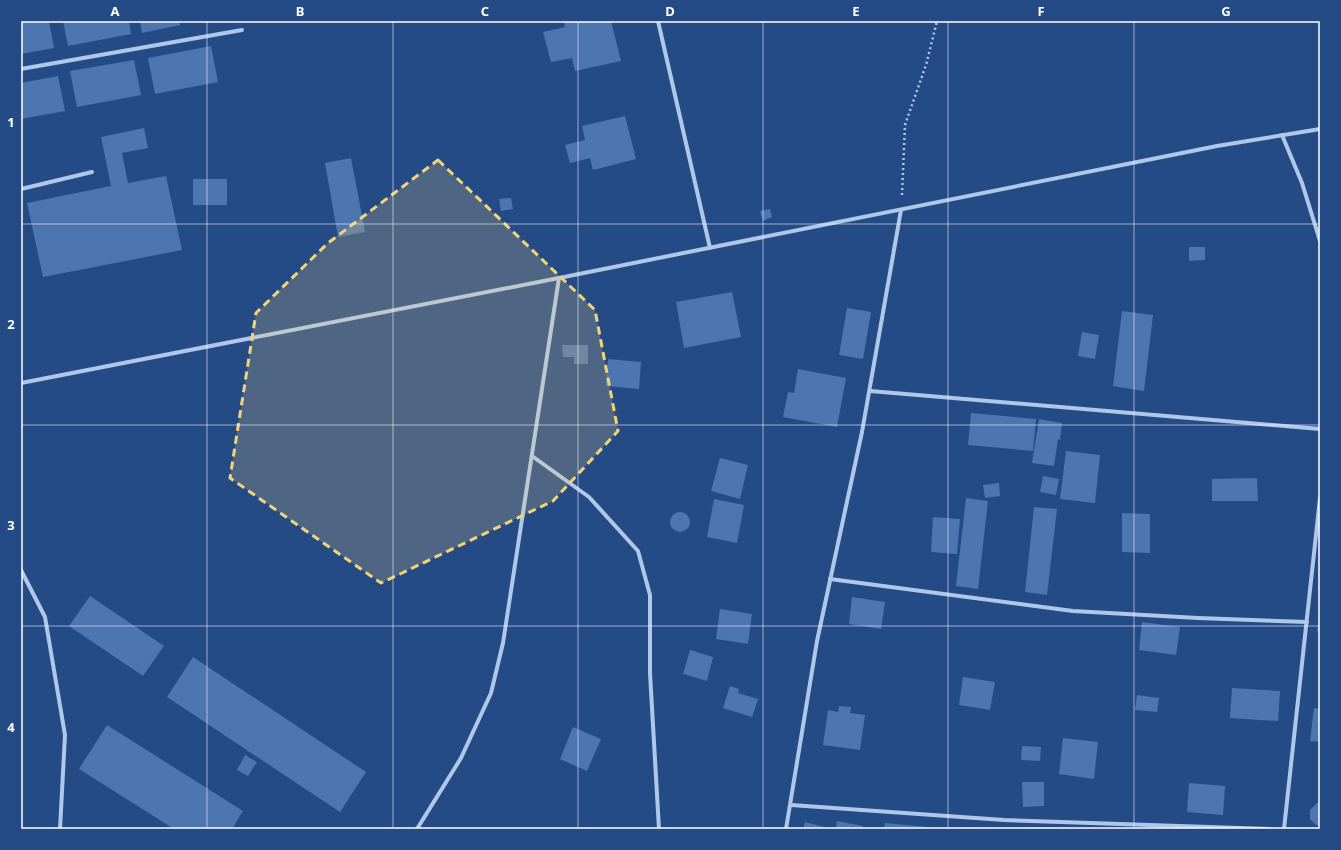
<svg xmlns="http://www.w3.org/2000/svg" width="1341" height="850" font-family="'Noto Sans',sans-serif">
  <rect width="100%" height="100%" fill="#254b87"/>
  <!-- building -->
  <g fill="#4d75af">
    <path d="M21,21h28l5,27 -33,6z"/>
    <path d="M63,21h66l2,13 -63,12z"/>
    <path d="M140,21h39l1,4 -38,8z"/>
    <path d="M564,21h47l10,40 -46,10 -3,-13 -21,4 -8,-30 22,-5z"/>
    <path d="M211,46l7,36 -63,12 -7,-36z"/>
    <path d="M134,60l7,35 -64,12 -7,-36z"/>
    <path d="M58,76l7,35 -44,8v-36z"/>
    <path d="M625,116l11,43 -43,11 -3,-12 -20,5 -5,-18 20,-5 -3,-14z"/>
    <path d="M144,128l4,20 -26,5 6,30 38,-7 16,74 -139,27 -16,-74 84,-17 -10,-49z"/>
    <path d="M351,158l14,74 -27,5 -13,-74z"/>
    <rect x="193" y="179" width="34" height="26"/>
    <path d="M511,198l2,11 -12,2 -2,-12z"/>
    <path d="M770,209l2,8 -9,4 -3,-10z"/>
    <path d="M1189,247h16v13l-16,1z"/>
    <path d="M732,292l9,45 -57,11 -8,-46z"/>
    <path d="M847,308l24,4 -8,47 -24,-4z"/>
    <path d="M1122,311l31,4 -9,76 -31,-5z"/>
    <path d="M1082,332l17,3 -4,24 -17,-3z"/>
    <path d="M562,345h26v19h-14v-7h-11z"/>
    <path d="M608,359l33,3 -2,27 -33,-3z"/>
    <path d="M798,369l48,9 -9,49 -54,-10 5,-25 6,1z"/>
    <path d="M971,413l65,6 -3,32 -65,-6z"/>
    <path d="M1039,419l23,4 -2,17 -2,-1 -4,27 -22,-3z"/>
    <path d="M1066,451l34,4 -5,48 -35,-4z"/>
    <path d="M720,458l28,7 -8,34 -29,-8z"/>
    <path d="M1043,476l16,3 -3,16 -16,-3z"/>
    <path d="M1257,478l1,23h-46v-22z"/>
    <path d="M999,483l1,13 -15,2 -2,-13z"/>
    <path d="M966,498l22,3 -10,88 -22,-3z"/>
    <path d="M714,499l30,6 -7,38 -30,-6z"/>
    <path d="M1034,507l23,2 -10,86 -22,-3z"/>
    <circle cx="680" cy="522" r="10"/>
    <path d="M1122,513l28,1v39l-28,-1z"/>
    <path d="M933,517l27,2 -3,35 -26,-2z"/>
    <path d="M90,596l74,50 -21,30 -74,-50z"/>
    <path d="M852,597l33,5 -4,27 -32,-5z"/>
    <path d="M720,609l32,5 -4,30 -32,-5z"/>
    <path d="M1319,620h1v12l-3,-1z"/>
    <path d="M1142,622l38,5 -4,28 -37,-5z"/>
    <path d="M690,650l23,7 -6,24 -24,-7z"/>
    <path d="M193,657l173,115 -26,40 -173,-115z"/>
    <path d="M963,677l32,5 -5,28 -31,-5z"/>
    <path d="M730,686l9,3 -1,4 20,6 -6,18 -29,-9z"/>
    <path d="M1232,688l48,3 -2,30 -48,-3z"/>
    <path d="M1137,695l22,3 -2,14 -22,-2z"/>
    <path d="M839,706l12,1 -1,6 15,2 -5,35 -37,-5 5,-35 10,2z"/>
    <path d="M1314,708l6,1v33l-10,-1z"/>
    <path d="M107,725l136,86 -11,18h-58l-95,-60z"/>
    <path d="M573,727l28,12 -14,32 -27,-12z"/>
    <path d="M1063,738l35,4 -4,37 -35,-5z"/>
    <path d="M1022,746l19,1 -1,14 -19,-1z"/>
    <path d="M245,755l12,7 -9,14 -11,-6z"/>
    <path d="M1022,782h22v24l-21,1z"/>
    <path d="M1189,783l36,3 -2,29 -36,-3z"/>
    <path d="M1317,803h3v22h-4l-6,-6v-9z"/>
    <path d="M837,821l26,5 -1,3h-26z"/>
    <path d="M805,822l19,5 -1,2h-20z"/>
    <path d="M885,823l42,4v2h-43z"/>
  </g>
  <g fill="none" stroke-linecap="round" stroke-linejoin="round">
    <!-- path -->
    <path stroke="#b0c7e9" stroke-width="2.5" stroke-dasharray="2 3" stroke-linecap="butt" d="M902,195l3,-70 21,-60 11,-44"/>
    <!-- minor -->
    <g stroke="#b0c7e9" stroke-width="4">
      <path d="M658,21l52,227"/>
      <path d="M21,69l221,-39"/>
      <path d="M1282,135l20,48 18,58"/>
      <path d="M21,189l71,-17"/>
      <path d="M21,383l538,-105 658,-132 103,-17"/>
      <path d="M870,391l450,38"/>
      <path d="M532,456l57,41 49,54 12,44v78l9,156"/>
      <path d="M21,570l24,47 20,118 -5,94"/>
      <path d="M830,579l243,32 125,7 109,4"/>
      <path d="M791,805l213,15 265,9"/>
      <path d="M417,829l44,-71 30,-65 12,-50 56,-365"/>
      <path d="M786,829l31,-188 45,-209 39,-222"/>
      <path d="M1284,829l36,-331"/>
    </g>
  </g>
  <!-- marked area -->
  <path fill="#f3d474" fill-opacity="0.2" stroke="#f3d474" stroke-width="3" stroke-dasharray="8 5" stroke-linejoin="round" d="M438,160l157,150 23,121 -65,70 -172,82 -151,-105 26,-165 72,-70z"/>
  <!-- grid -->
  <path fill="none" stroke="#fff" stroke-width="1" stroke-opacity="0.55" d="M207,21v808M393,21v808M578,21v808M763,21v808M948,21v808M1134,21v808M21,224h1299M21,425h1299M21,626h1299"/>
  <!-- border -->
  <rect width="1341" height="850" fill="none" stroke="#254b87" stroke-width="44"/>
  <rect x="22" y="22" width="1297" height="806" fill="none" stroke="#fff" stroke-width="1.5"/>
  <g font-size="13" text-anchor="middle" font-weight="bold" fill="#fff">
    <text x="115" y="16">A</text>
    <text x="300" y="16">B</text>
    <text x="485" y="16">C</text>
    <text x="670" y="16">D</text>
    <text x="856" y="16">E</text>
    <text x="1041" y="16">F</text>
    <text x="1226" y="16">G</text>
    <text x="11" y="127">1</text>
    <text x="11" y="329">2</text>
    <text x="11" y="530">3</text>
    <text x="11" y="732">4</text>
  </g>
</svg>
